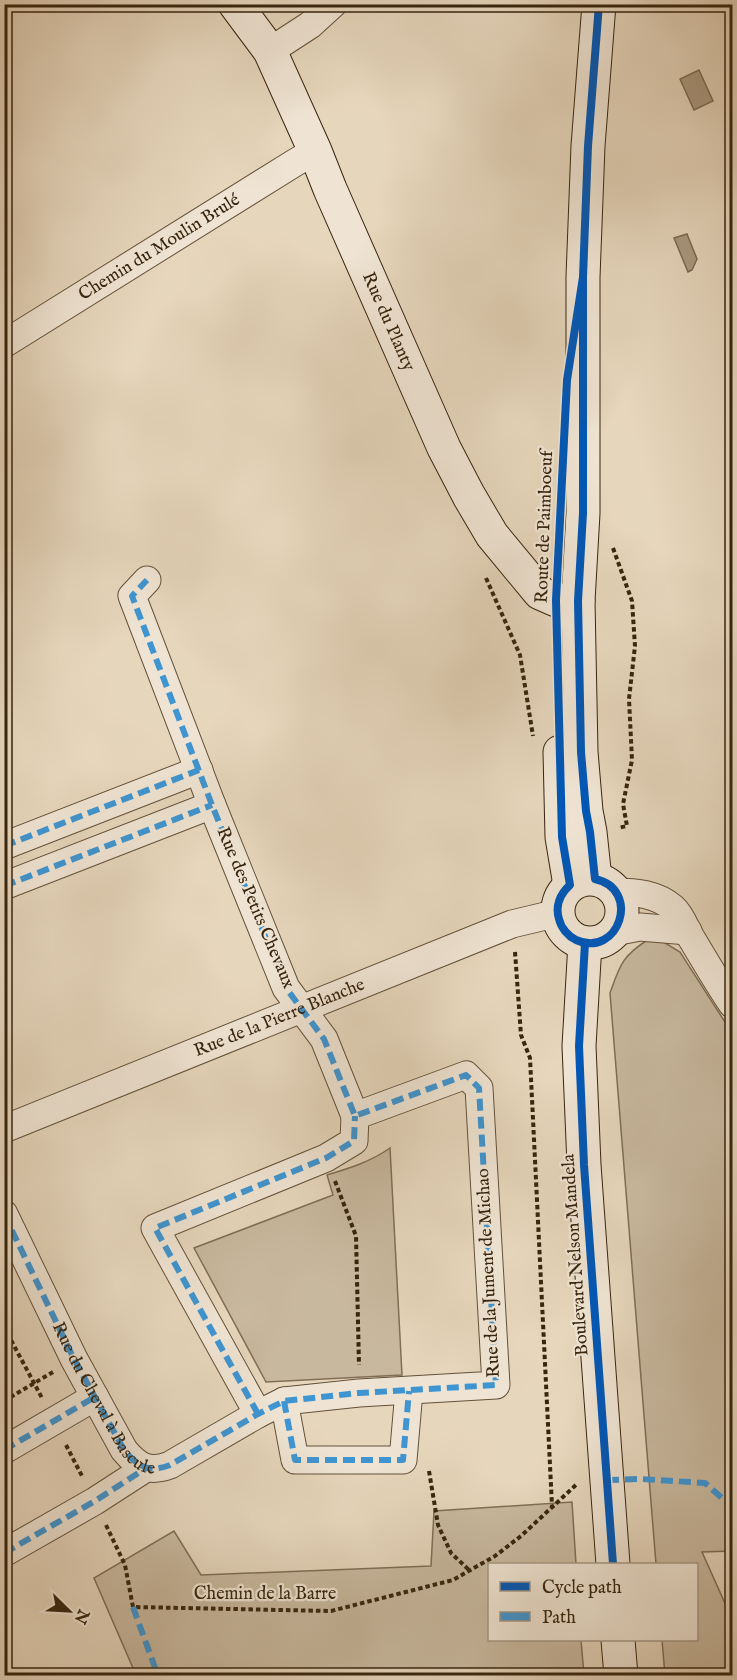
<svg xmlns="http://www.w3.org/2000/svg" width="737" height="1680" font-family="'IM FELL English',serif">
  <rect width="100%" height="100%" fill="#e6d6bc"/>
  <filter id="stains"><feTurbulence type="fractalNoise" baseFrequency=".00333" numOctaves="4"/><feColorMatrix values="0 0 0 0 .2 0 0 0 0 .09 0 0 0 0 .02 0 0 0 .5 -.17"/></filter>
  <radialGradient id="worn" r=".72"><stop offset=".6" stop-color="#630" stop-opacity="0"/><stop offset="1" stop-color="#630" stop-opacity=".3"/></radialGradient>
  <!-- green -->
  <g fill="#c8b89e" stroke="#806e56" stroke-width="1.5">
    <path d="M649,939l13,2 18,11 52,81v518l-30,1 30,67v56h-67l-3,-35h34v-76h-40l-46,-571c10,-28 12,-37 39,-54z"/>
    <path d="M390,1148l12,227 -136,7 -72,-134 139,-53 -6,-20c23,-7 43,-13 63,-27z"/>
    <path d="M572,1502l4,62h-86v76h91l3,35h-448l-42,-97 80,-47 27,44 230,-9 3,-55z"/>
  </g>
  <!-- water -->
  <g fill="#aa9a81" stroke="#7c6b53" stroke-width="1.5">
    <path d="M699,70l14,31 -19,9 -14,-31z"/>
    <path d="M687,234l10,25 -5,11 -4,2 -14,-34z"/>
  </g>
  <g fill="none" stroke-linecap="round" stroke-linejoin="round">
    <defs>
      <g id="street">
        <path d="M270,51l40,-26 23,-21"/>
        <path id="s1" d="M4,344l292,-182 19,-11"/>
        <path d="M4,846l195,-76"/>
        <path d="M4,886l208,-81"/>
        <path d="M615,892c21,0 42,2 58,16 8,7 12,19 17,28 14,23 27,46 42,68"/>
        <path d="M614,932l26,-5 48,4"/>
        <path id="s2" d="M4,1129l508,-205 46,-11"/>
        <path id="s3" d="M4,1214l70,145 50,91c14,17 25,23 46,15l88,-51 26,-13 75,-8 137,-8 -17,-297 -13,-13 -111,41 -31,-77 -38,-51 -74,-183 -80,-209 15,-16"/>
        <path d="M284,1401l11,59h108l6,-69"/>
        <path d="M258,1414l-103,-186 171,-70 28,-17 1,-25"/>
        <path d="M4,1450l91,-53"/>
        <path d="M4,1553l91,-52 51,-33"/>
      </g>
      <g id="secondary">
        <path id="s4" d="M235,4l35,47 45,100 15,38 114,259 25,48 23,39 48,58 16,7 22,1"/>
        <path d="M560,752l2,85 8,48"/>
        <circle cx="590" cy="911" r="32"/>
        <path d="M595,879l-5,-47 -4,-21 -5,-59 -3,-151 5,-88v-236l5,-131 11,-142"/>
        <path d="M585,943l-6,103 5,119 29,399"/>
        <path d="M618,1640l3,36"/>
      </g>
    </defs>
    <!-- street casing -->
    <use href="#street" stroke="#63513a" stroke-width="29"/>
    <!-- secondary casing -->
    <use href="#secondary" stroke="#37250e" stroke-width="35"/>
    <!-- path -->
    <g stroke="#37250e" stroke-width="4" stroke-dasharray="4.5 3" stroke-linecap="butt">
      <path d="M613,548l19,53 3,45 -6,53 3,61 -9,44 4,22 -9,2"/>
      <path d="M486,578l34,77 13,81"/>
      <path d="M515,952l6,83 9,23 22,448"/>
      <path d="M335,1181l21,55 3,129"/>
      <path d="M4,1327l38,71"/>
      <path d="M4,1401l49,-29"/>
      <path d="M66,1445l17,33"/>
      <path d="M429,1471l9,54 13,28 18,17"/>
      <path d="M106,1525l19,40 8,42 198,4 122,-31 42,-24 26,-20 56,-52"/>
    </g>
    <!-- street -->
    <use href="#street" stroke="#efe4d3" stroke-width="27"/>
    <!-- secondary -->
    <use href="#secondary" stroke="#efe4d3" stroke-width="33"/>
    <!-- quiet -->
    <g stroke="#3e95d2" stroke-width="6" stroke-dasharray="12 6" stroke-linecap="butt">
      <path d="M4,846l195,-76"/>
      <path d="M4,886l208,-81"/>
      <path d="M4,1214l70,145 50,91c14,17 25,23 46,15l88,-51 26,-13 75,-8 137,-8 -17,-297 -13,-13 -111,41 -31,-77 -38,-51 -74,-183 -80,-209 15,-16"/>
      <path d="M284,1401l11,59h108l6,-69"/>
      <path d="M258,1414l-103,-186 171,-70 28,-17 1,-25"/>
      <path d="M4,1450l91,-53"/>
      <path d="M607,1480l34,-1 64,4 27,24"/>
      <path d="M4,1553l91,-52 51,-33"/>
      <path d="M133,1607l25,69"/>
    </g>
    <defs>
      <g id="cycleway">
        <path d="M583,277l-16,103 -11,220 6,237 8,48c-10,9 -15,21 -11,34 2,9 9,17 17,21 43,19 66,-51 19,-61l-5,-47 -4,-21 -5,-59 -3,-151 5,-88v-236l5,-131 11,-142"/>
        <path d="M585,943l-6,103 5,119 29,399"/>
      </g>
    </defs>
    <!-- cycleway casing -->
    <use href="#cycleway" stroke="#efe4d3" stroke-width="11"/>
    <!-- cycleway -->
    <use href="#cycleway" stroke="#0057b8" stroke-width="8"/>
  </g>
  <g text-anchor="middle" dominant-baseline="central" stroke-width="4.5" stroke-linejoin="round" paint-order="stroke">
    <!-- street labels -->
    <g font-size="18" fill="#37250e" stroke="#efe4d3">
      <text stroke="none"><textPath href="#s1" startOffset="183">Chemin du Moulin Brulé</textPath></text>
      <text stroke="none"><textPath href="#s4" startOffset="354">Rue du Planty</textPath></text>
      <text transform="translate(545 527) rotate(-88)">Route de Paimboeuf</text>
      <text transform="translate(255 908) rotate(67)">Rue des Petits Chevaux</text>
      <text stroke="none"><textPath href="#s2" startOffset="297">Rue de la Pierre Blanche</textPath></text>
      <text transform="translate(576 1255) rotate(-94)">Boulevard Nelson Mandela</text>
      <text transform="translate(489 1273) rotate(-93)">Rue de la Jument de Michao</text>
      <text stroke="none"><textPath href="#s3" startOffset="212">Rue du Cheval à Bascule</textPath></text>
      <text x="265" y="1594">Chemin de la Barre</text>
    </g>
  </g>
  <!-- margin -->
  <rect width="737" height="1680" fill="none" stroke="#e6d6bc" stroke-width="24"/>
  <rect x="6" y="6" width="725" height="1668" fill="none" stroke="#37250e" stroke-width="3"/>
  <rect x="12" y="12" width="713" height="1656" fill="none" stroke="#37250e" stroke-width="1.5"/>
  <!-- legend -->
  <rect x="488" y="1563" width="210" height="78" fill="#efe4d3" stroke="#a59884" stroke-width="1.5"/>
  <rect x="500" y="1582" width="30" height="9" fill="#0057b8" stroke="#a59884" stroke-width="1.5"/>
  <text x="542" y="1593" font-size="18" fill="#37250e">Cycle path</text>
  <rect x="500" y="1612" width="30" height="9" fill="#3e95d2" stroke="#a59884" stroke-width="1.5"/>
  <text x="542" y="1623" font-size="18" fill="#37250e">Path</text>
  <!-- north arrow -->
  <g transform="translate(69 1611) rotate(114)" stroke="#efe4d3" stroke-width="4.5" paint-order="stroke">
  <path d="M0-4.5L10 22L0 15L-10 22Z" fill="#37250e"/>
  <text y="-9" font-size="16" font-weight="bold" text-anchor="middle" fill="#37250e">N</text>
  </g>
  <rect width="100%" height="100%" filter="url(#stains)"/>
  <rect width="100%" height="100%" fill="url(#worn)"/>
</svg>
